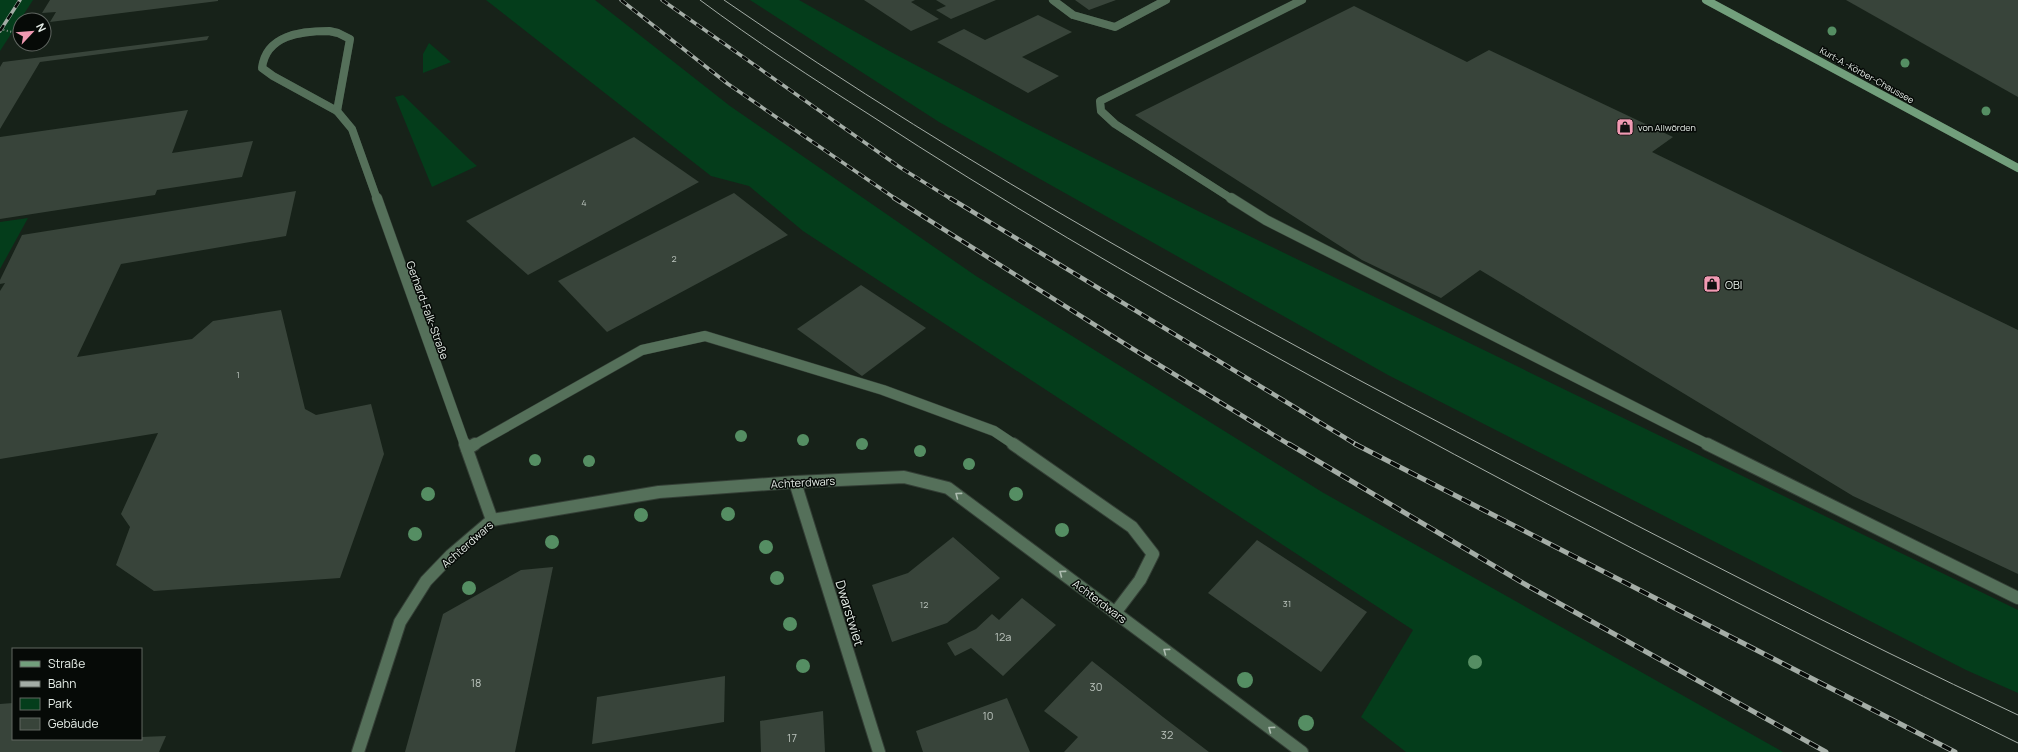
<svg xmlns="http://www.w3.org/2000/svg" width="2018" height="752" font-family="Manrope,sans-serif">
  <rect width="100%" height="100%" fill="#172219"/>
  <!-- green -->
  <g fill="#043d1b">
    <path d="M0,0h33l-33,51z"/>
    <path d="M486,0h109l135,106 246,170 346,216 461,260h-377l-45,-35 52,-87 -610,-399 -54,-45 -38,-10z"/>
    <path d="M750,0h49l92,52 134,71 173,88 820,399v83l-52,-23 -578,-295 -449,-253z"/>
    <path d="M429,43l22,19 -28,11v-19z"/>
    <path d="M403,95l67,65 7,6 -45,21 -37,-90z"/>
    <path d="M28,218l-28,51v-47z"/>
  </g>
  <!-- building -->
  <g fill="#38443a">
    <path d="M50,0h168v1l-168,21 6,-10 -14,1z"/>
    <path d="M864,0h51l-4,2 28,17 -28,12z"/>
    <path d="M936,0h60l-45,19 -15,-9 10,-4z"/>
    <path d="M1075,0h41l-27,10z"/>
    <path d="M1846,0h172v97l-87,-49z"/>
    <path d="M1354,6l113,56 22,-12 184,87 -21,15 366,178v244l-165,-78 -373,-226 -39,28 -79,-38 -227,-145z"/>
    <path d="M1038,15l34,17 -50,25 37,19 -31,17 -91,-51 27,-13 21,11z"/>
    <path d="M209,36l-2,4 -167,22 -40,67v-62l3,-5z"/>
    <path d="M188,110l-16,43 81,-12 -11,36 -85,13 -2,5 -155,24v-82z"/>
    <path d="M634,137l65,45 -171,93 -62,-54z"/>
    <path d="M296,191l-10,45 -165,28 -44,93 115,-18 21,-18 68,-11 24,99 11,6 55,-11 13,50 -44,124 -186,13 -38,-26 14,-38 -9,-13 37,-81 -158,26v-168l5,-8 -5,1v-4l22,-45z"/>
    <path d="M734,193l54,42 -181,97 -49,-51z"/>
    <path d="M861,285l65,43 -64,48 -65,-47z"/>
    <path d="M953,537l47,41 -53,45 -55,19 -20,-57 36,-12z"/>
    <path d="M1257,540l110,72 -46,60 -113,-79z"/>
    <path d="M553,567l-38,185h-110l38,-138 78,-44z"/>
    <path d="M1022,598l34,27 -53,51 -32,-28 -16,8 -8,-13 29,-14 16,-15 7,6z"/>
    <path d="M1092,661l71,56 46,35h-145l14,-15 -34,-26z"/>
    <path d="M725,676l-1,46 -132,22 5,-47z"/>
    <path d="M1007,698l23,54h-107l-7,-21z"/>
    <path d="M13,703v36h128v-2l25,-1 -7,16h-159v-48z"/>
    <path d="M823,711l2,41h-64l-1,-31z"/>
  </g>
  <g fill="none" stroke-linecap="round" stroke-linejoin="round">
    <defs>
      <g id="lane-far2">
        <path d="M1053,0l20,15 42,12 51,-27"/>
        <path d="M1232,199l-117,-75 -14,-13 -1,-10 202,-101"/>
      </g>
      <g id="lane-far1">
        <path d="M1231,198l35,22 443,225"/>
        <path d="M474,445l168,-95 63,-14 178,54 111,41 21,14"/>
      </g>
      <g id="lane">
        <path d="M1013,444l119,83 21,27 -13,26 -25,33"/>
        <path d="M1707,444l311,154"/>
        <path d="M467,449l8,-5"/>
      </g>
      <g id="street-far2">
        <path d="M329,31l9,2 12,6 -13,72 -64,-35 -11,-8c4,-33 39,-37 67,-37z"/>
        <path d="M337,111l15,18 25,70"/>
      </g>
      <path id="street-far1" d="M377,198l88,247"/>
      <g id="street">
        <path d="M465,444l27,76"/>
        <path d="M795,482l84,270"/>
        <path d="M358,752l42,-130 26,-41 25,-26 41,-35 167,-28 136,-10 109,-5 44,11 354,264"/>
      </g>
      <path id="secondary" d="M1706,0l312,168"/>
    </defs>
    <!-- lane-far2 casing -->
    <use href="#lane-far2" stroke="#343f36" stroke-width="8"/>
    <!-- lane-far1 casing -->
    <use href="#lane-far1" stroke="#343f36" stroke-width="11"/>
    <!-- lane casing -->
    <use href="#lane" stroke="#343f36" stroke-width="14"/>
    <!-- street-far2 casing -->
    <use href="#street-far2" stroke="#343f36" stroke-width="8"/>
    <!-- street-far1 casing -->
    <use href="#street-far1" stroke="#343f36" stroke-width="11"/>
    <!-- street casing -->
    <use href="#street" stroke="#343f36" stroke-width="14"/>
    <!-- secondary casing -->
    <use href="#secondary" stroke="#343f36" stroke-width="8"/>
    <!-- path -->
    <path stroke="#879089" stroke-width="2" stroke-dasharray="1 2.5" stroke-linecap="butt" d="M0,29l20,5"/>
    <!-- lane-far2 -->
    <use href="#lane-far2" stroke="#55705a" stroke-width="8"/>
    <!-- lane-far1 -->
    <use href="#lane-far1" stroke="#55705a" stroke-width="10"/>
    <!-- lane -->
    <use href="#lane" stroke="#55705a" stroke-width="12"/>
    <!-- street-far2 -->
    <use href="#street-far2" stroke="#55705a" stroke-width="8"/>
    <!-- street-far1 -->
    <use href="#street-far1" stroke="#55705a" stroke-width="10"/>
    <!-- street -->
    <use href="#street" stroke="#55705a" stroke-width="12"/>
    <!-- secondary -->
    <use href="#secondary" stroke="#729f7c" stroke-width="8"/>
    <!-- tram -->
    <g stroke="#a4ada6" stroke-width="1">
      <path d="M700,0c55,41 112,78 170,115 130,85 263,163 399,238 246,137 496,266 749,390"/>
      <path d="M724,0c249,172 514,318 783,458 169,88 338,176 511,257"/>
    </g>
    <defs>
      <g id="rail-far2">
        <path d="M621,0l107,84 168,115"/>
        <path d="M662,0l239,168 50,31"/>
        <path d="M0,31l20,-31"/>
      </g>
      <g id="rail-far1">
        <path d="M894,198l239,151 157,96"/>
        <path d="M950,198l407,247"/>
      </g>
      <g id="rail">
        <path d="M1289,444l239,142 298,166"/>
        <path d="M1355,444l600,308"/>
      </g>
    </defs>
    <!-- rail-far2 casing -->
    <use href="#rail-far2" stroke="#a4ada6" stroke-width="3.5"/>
    <!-- rail-far1 casing -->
    <use href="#rail-far1" stroke="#a4ada6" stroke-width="4.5"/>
    <!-- rail casing -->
    <use href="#rail" stroke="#a4ada6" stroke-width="5"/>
    <!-- rail-far2 -->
    <use href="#rail-far2" stroke="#060a07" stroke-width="2.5" stroke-dasharray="7" stroke-linecap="butt"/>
    <!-- rail-far1 -->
    <use href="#rail-far1" stroke="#060a07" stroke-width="3" stroke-dasharray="8" stroke-linecap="butt"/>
    <!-- rail -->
    <use href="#rail" stroke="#060a07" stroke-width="3.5" stroke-dasharray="10" stroke-linecap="butt"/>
  </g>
  <!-- trees -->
  <g fill="#558e63">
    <circle cx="1832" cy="31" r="4.5"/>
    <circle cx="1905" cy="63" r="4.5"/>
    <circle cx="1986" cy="111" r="4.5"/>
    <circle cx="741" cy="436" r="6"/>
    <circle cx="803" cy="440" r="6"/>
    <circle cx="862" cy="444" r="6"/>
    <circle cx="920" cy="451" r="6"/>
    <circle cx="535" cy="460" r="6"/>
    <circle cx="589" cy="461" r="6"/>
    <circle cx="969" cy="464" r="6"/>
    <circle cx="428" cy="494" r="7"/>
    <circle cx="1016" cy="494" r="7"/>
    <circle cx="728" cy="514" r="7"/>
    <circle cx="641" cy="515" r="7"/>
    <circle cx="1062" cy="530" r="7"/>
    <circle cx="415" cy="534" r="7"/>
    <circle cx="552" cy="542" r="7"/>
    <circle cx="766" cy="547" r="7"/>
    <circle cx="777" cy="578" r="7"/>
    <circle cx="469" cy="588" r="7"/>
    <circle cx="790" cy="624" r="7"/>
    <circle cx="1475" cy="662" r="7"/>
    <circle cx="803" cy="666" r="7"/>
    <circle cx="1245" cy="680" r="8"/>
    <circle cx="1306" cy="723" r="8"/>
  </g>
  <!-- one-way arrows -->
  <defs><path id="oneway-chevron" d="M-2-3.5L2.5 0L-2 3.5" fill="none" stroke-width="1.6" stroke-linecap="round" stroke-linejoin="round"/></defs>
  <g stroke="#adbcb0">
    <use href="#oneway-chevron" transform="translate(958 495) rotate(-143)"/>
    <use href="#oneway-chevron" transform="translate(1062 573) rotate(-143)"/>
    <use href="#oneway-chevron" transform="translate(1166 651) rotate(-143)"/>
    <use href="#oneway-chevron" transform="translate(1271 729) rotate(-143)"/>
  </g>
  <!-- icons -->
  <defs>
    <symbol id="shop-square" viewBox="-11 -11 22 22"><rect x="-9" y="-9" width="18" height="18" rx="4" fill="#f19ab3" stroke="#060a07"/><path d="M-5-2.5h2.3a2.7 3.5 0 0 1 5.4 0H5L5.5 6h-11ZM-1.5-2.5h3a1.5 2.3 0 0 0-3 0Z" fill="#111"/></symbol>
  </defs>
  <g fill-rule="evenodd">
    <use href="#shop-square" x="1615" y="117" width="20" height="20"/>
    <use href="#shop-square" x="1702" y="274" width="20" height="20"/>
  </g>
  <g text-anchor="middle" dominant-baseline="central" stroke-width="3" stroke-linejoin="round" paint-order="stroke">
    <!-- far-street labels -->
    <g font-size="9" fill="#e7efe9" stroke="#060a07">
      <text transform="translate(1867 75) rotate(29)">Kurt-A.-Körber-Chaussee</text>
    </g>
    <!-- far-poi labels -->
    <g font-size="9" fill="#e7efe9" stroke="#060a07" text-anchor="start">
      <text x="1638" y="127">von Allwörden</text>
    </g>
    <!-- number labels -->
    <g font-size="9" fill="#bbc4bd">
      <text x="584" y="202">4</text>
      <text x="674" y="258">2</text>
      <text x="238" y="374">1</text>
      <text x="1287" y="603">31</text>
      <text x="924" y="604">12</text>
    </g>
    <!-- poi labels -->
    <g font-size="11" fill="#e7efe9" stroke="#060a07" text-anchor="start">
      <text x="1725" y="284">OBI</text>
    </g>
    <!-- street labels -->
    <g font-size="11" fill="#e7efe9" stroke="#060a07">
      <text transform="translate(428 310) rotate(70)">Gerhard-Falk-Straße</text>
      <text transform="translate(803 482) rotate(-3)">Achterdwars</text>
      <text transform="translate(467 544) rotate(-41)">Achterdwars</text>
      <text transform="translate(1100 601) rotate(37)">Achterdwars</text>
    </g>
    <!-- near-number labels -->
    <g font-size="11" fill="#bbc4bd">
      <text x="1003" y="636">12a</text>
      <text x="476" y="682">18</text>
      <text x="1096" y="686">30</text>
      <text x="988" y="715">10</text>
      <text x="1167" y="734">32</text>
      <text x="792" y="737">17</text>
    </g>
    <!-- near-street labels -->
    <g font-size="13" fill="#e7efe9" stroke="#060a07">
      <text transform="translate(850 613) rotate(73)">Dwarstwiet</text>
    </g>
  </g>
  <!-- legend -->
  <rect x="12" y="648" width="130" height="92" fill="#060a07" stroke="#606661"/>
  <rect x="20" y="661" width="20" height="6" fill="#729f7c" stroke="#606661"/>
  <text x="48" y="668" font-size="12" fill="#e7efe9">Straße</text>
  <rect x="20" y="681" width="20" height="6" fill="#a4ada6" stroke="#606661"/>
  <text x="48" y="688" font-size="12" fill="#e7efe9">Bahn</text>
  <rect x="20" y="698" width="20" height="12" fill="#043d1b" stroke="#606661"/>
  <text x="48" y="708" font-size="12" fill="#e7efe9">Park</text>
  <rect x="20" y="718" width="20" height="12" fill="#38443a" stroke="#606661"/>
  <text x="48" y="728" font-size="12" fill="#e7efe9">Gebäude</text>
  <!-- north arrow -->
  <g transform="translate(32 32) rotate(64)"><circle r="19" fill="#060a07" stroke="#606661"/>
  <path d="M0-3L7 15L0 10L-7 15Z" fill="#f19ab3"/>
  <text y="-6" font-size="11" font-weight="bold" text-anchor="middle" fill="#e7efe9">N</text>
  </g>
</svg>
